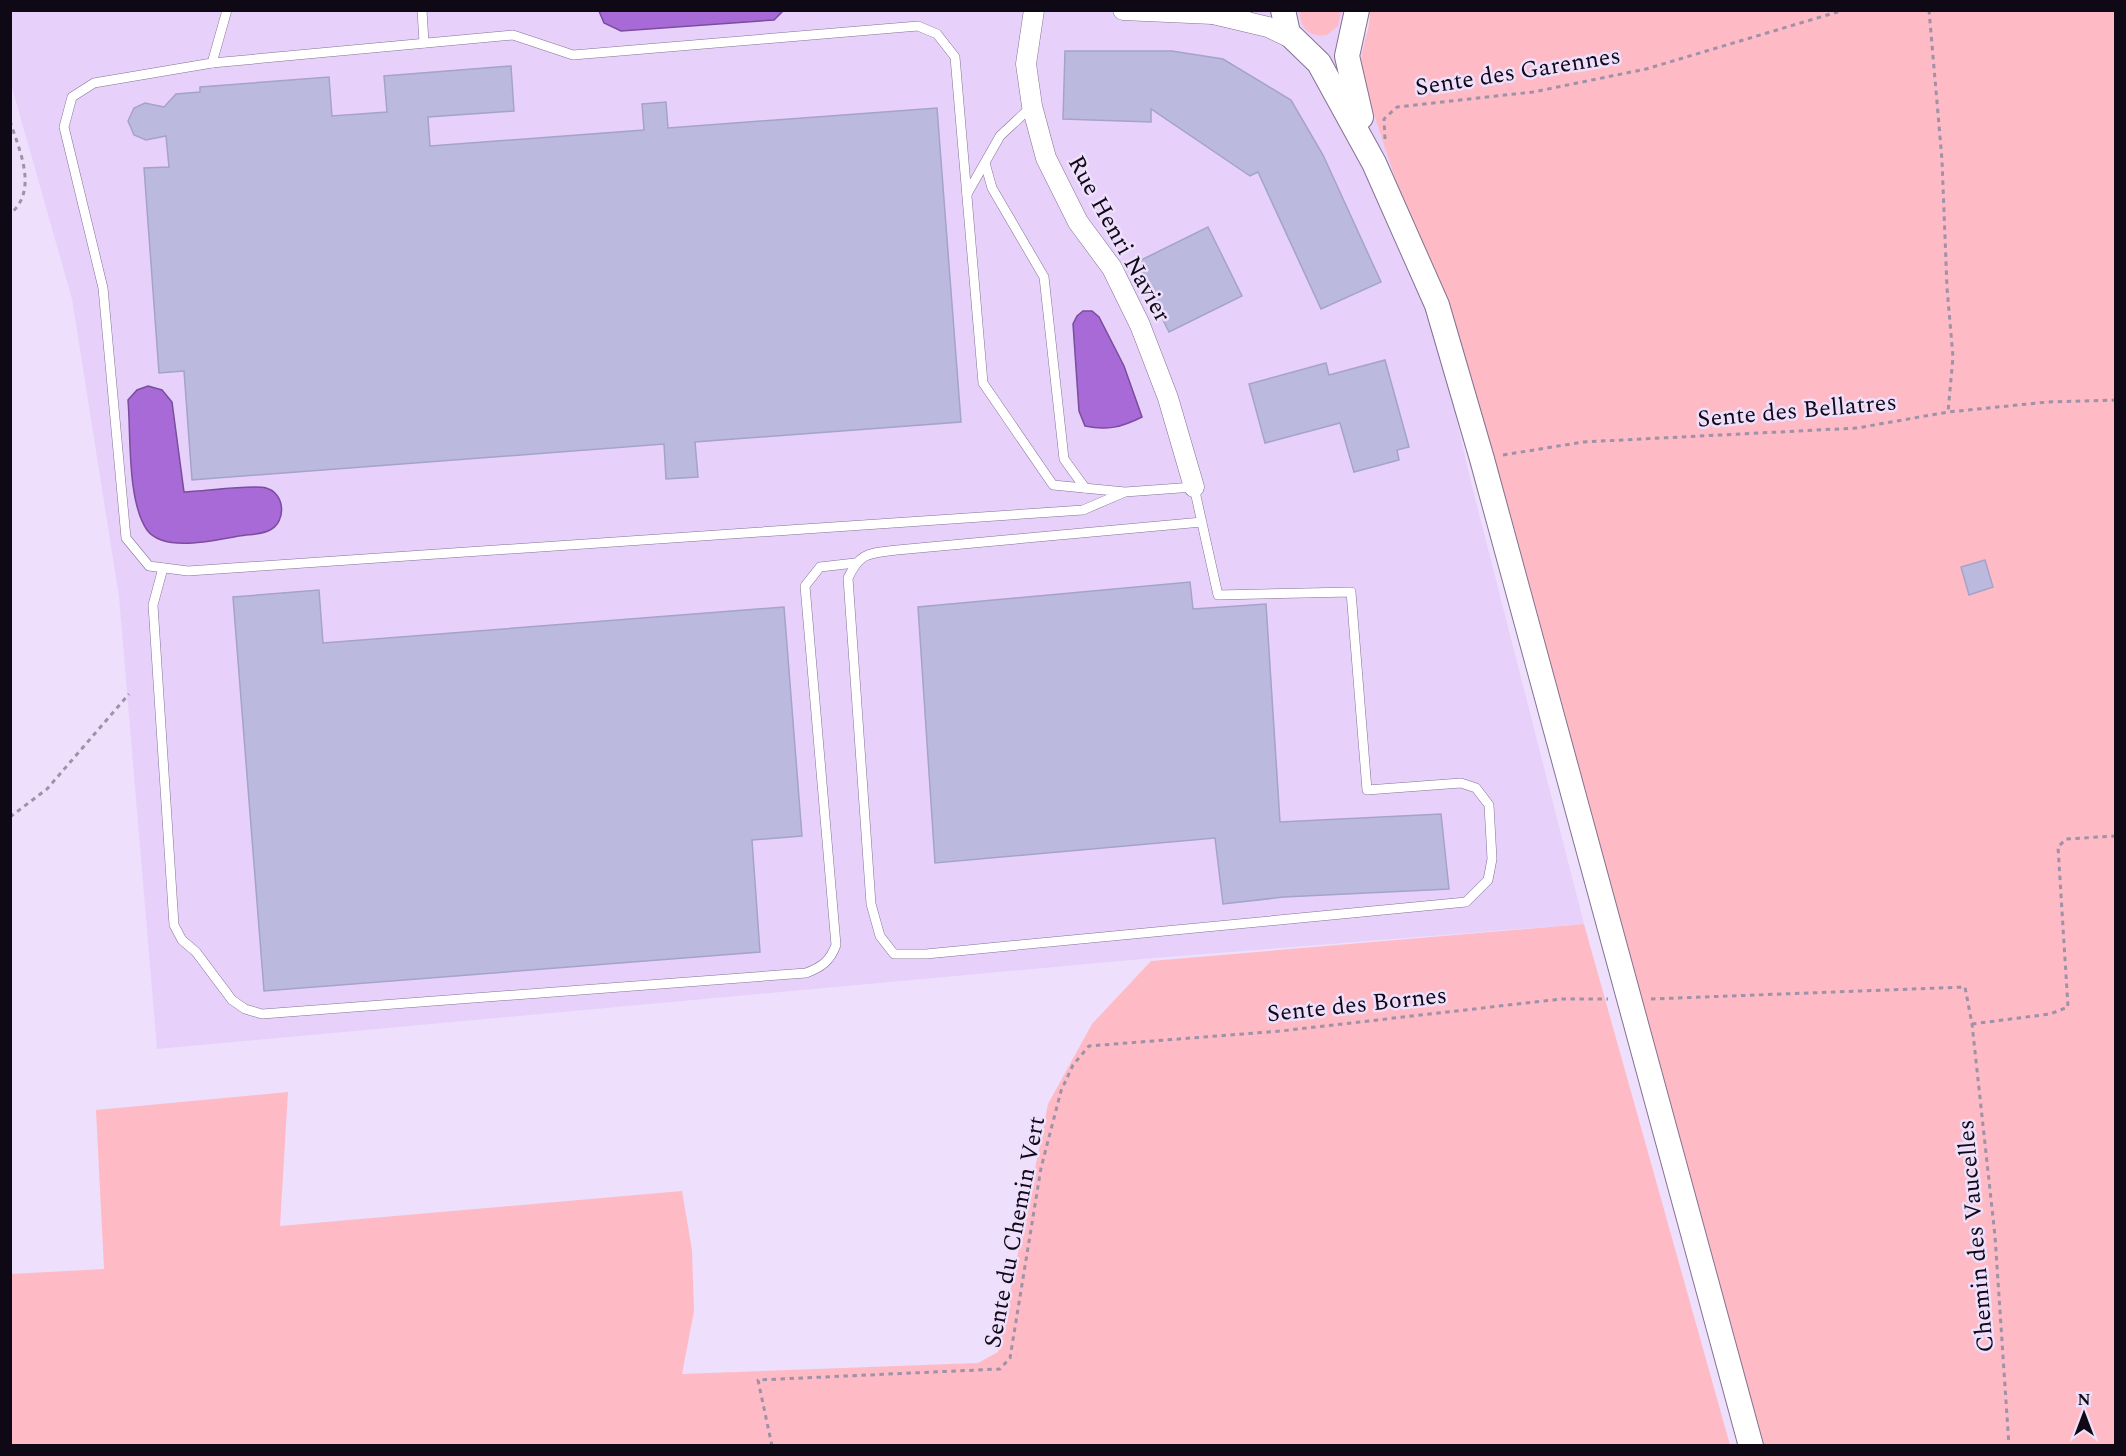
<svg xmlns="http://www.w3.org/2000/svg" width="2126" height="1456" font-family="Spectral,serif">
  <rect width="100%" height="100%" fill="#eedffc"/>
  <!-- built -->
  <path fill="#e7d1fb" d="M10,11h1351l111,475 112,438 -442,35 -985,90 -38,-452 -47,-298 -61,-215z"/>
  <!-- green -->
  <g fill="#febbc5">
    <path d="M1341,11l-3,15 -11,9c-17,3 -28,-7 -27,-24z"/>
    <path d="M1370,11h745v1434h-364l-314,-1140 -77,-233c0,-21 10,-40 10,-61z"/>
    <path d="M1584,924l146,521h-1719v-171l93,-5 -8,-159 192,-18 -8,134 402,-35 10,59 2,61 -12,63 296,-11 20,-11 50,-248 44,-80 59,-63z"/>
  </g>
  <!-- water -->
  <g fill="#a86ad7" stroke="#7a4d9d" stroke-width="1.5">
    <path d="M599,11v-1l184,1 -9,9 -153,11 -17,-8z"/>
    <path d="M1083,311h9l7,6 25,49 18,51c-20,10 -35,14 -57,9l-6,-15 -6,-87 4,-8z"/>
    <path d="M148,386l14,4 10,12 12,90c17,0 68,-8 82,-4 19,5 21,33 4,42 -8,5 -22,4 -31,6 -24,4 -75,17 -92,-6 -20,-29 -16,-95 -19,-130l9,-10z"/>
  </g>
  <!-- building -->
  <g fill="#bcb9de" stroke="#a5a3c7" stroke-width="1.5">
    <path d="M1065,51h107l51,8 68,41 32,55 58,127 -60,27 -63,-137 -8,4 -99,-67v13l-88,-3z"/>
    <path d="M511,66l3,45 -86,6 2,29 214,-16 -2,-26 24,-2 2,26 269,-20 24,314 -266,20 3,35 -32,2 -2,-35 -472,36 -8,-109 -25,2 -15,-205 25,-1 -3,-31 -20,4 -12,-5 -6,-14 6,-13 11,-5 19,4 12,-13 24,-2v-5l129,-10 3,39 55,-4 -3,-36z"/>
    <path d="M1208,227l34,69 -73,36 -34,-69z"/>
    <path d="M1385,360l24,87 -12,3 2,10 -45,12 -14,-49 -75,20 -16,-59 77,-21 3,12z"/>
    <path d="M1985,560l8,27 -24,8 -8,-28z"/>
    <path d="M1190,582l3,27 73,-5 14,218 161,-8 8,75 -165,8 -61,7 -8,-66 -280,25 -17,-256z"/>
    <path d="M319,590l4,53 461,-36 18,229 -50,4 8,112 -496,39 -31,-394z"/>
  </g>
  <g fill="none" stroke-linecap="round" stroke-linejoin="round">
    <defs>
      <g id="service">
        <path d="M422,10l2,33"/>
        <path d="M212,63l15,-53"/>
        <path d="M985,163l7,25 52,89 20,182 21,29"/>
        <path d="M967,194l33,-58 32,-30"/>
        <path d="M1125,492l-42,18 -895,61 -39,-5 -23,-28 -23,-250 -39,-161 8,-30 22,-14 118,-20 301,-28 60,20 345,-29 19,8 18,23 28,326 70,102 72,7 69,-5 24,108 133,-3 16,198 94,-7 15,5 13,17 3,54 -4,21 -22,22 -540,52h-32l-14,-18 -9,-32 -23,-326c13,-27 21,-24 49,-28l305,-28"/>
        <path d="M163,568l-10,37 21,320 8,15 14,12 36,48 13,9 17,5 544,-41c16,-6 24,-12 30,-28l-31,-359 15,-19 35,-4"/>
      </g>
      <g id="minor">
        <path d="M1034,10l-8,54 6,42 14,52 32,64 34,46 28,57 28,73 26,89"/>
        <path d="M1123,10l90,4"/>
        <path d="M1241,10l-28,4 55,13 23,11"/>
      </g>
      <g id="tertiary">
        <path d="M1283,10l5,23 31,30 55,100 63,142 45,154 269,987"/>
        <path d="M1357,10l-10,46 14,61"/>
      </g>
    </defs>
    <!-- service casing -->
    <use href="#service" stroke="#837292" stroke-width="10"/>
    <!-- minor casing -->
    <use href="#minor" stroke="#837292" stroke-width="21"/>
    <!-- tertiary casing -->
    <use href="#tertiary" stroke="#837292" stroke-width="26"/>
    <!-- path -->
    <g stroke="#9e92a9" stroke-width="3" stroke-dasharray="4.5 4.5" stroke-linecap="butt">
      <path d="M1929,10l13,150 5,128 6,69 -5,55"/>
      <path d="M10,121c9,29 29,69 0,93"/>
      <path d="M1385,139l-1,-20 13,-12 136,-15 113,-23 198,-59"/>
      <path d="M1503,455l80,-13 274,-14 91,-16 100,-10 68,-2"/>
      <path d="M10,817l37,-28 82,-95"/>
      <path d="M1651,999l314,-12 7,37 23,212 14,210"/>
      <path d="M1972,1024l78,-10 18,-7 -10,-160 8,-8 50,-3"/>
      <path d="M772,1446l-14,-66 242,-11 10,-11 31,-190 20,-77 12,-26 16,-19 192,-15 280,-32h47"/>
    </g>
    <!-- service -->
    <use href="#service" stroke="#fff" stroke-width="9"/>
    <!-- minor -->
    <use href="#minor" stroke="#fff" stroke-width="20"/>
    <!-- tertiary -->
    <use href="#tertiary" stroke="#fff" stroke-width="24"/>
  </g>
  <g text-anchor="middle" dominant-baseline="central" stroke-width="5" stroke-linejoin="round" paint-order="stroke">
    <!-- street labels -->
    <g font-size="24" fill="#0f0915" stroke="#eedffc">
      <text transform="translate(1518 72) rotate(-9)">Sente des Garennes</text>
      <text transform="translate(1119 239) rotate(61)">Rue Henri Navier</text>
      <text transform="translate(1797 411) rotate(-5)">Sente des Bellatres</text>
      <text transform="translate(1357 1005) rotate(-6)">Sente des Bornes</text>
      <text transform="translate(1015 1232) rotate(-79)">Sente du Chemin Vert</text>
      <text transform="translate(1976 1236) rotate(-95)">Chemin des Vaucelles</text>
    </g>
  </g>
  <!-- border -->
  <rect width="2126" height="1456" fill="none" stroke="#0f0915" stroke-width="24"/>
  <!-- north arrow -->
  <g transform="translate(2084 1414)" stroke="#eedffc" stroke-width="4.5" paint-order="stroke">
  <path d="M0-4.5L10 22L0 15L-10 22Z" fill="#0f0915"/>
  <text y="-9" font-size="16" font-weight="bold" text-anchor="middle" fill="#0f0915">N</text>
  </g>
</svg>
